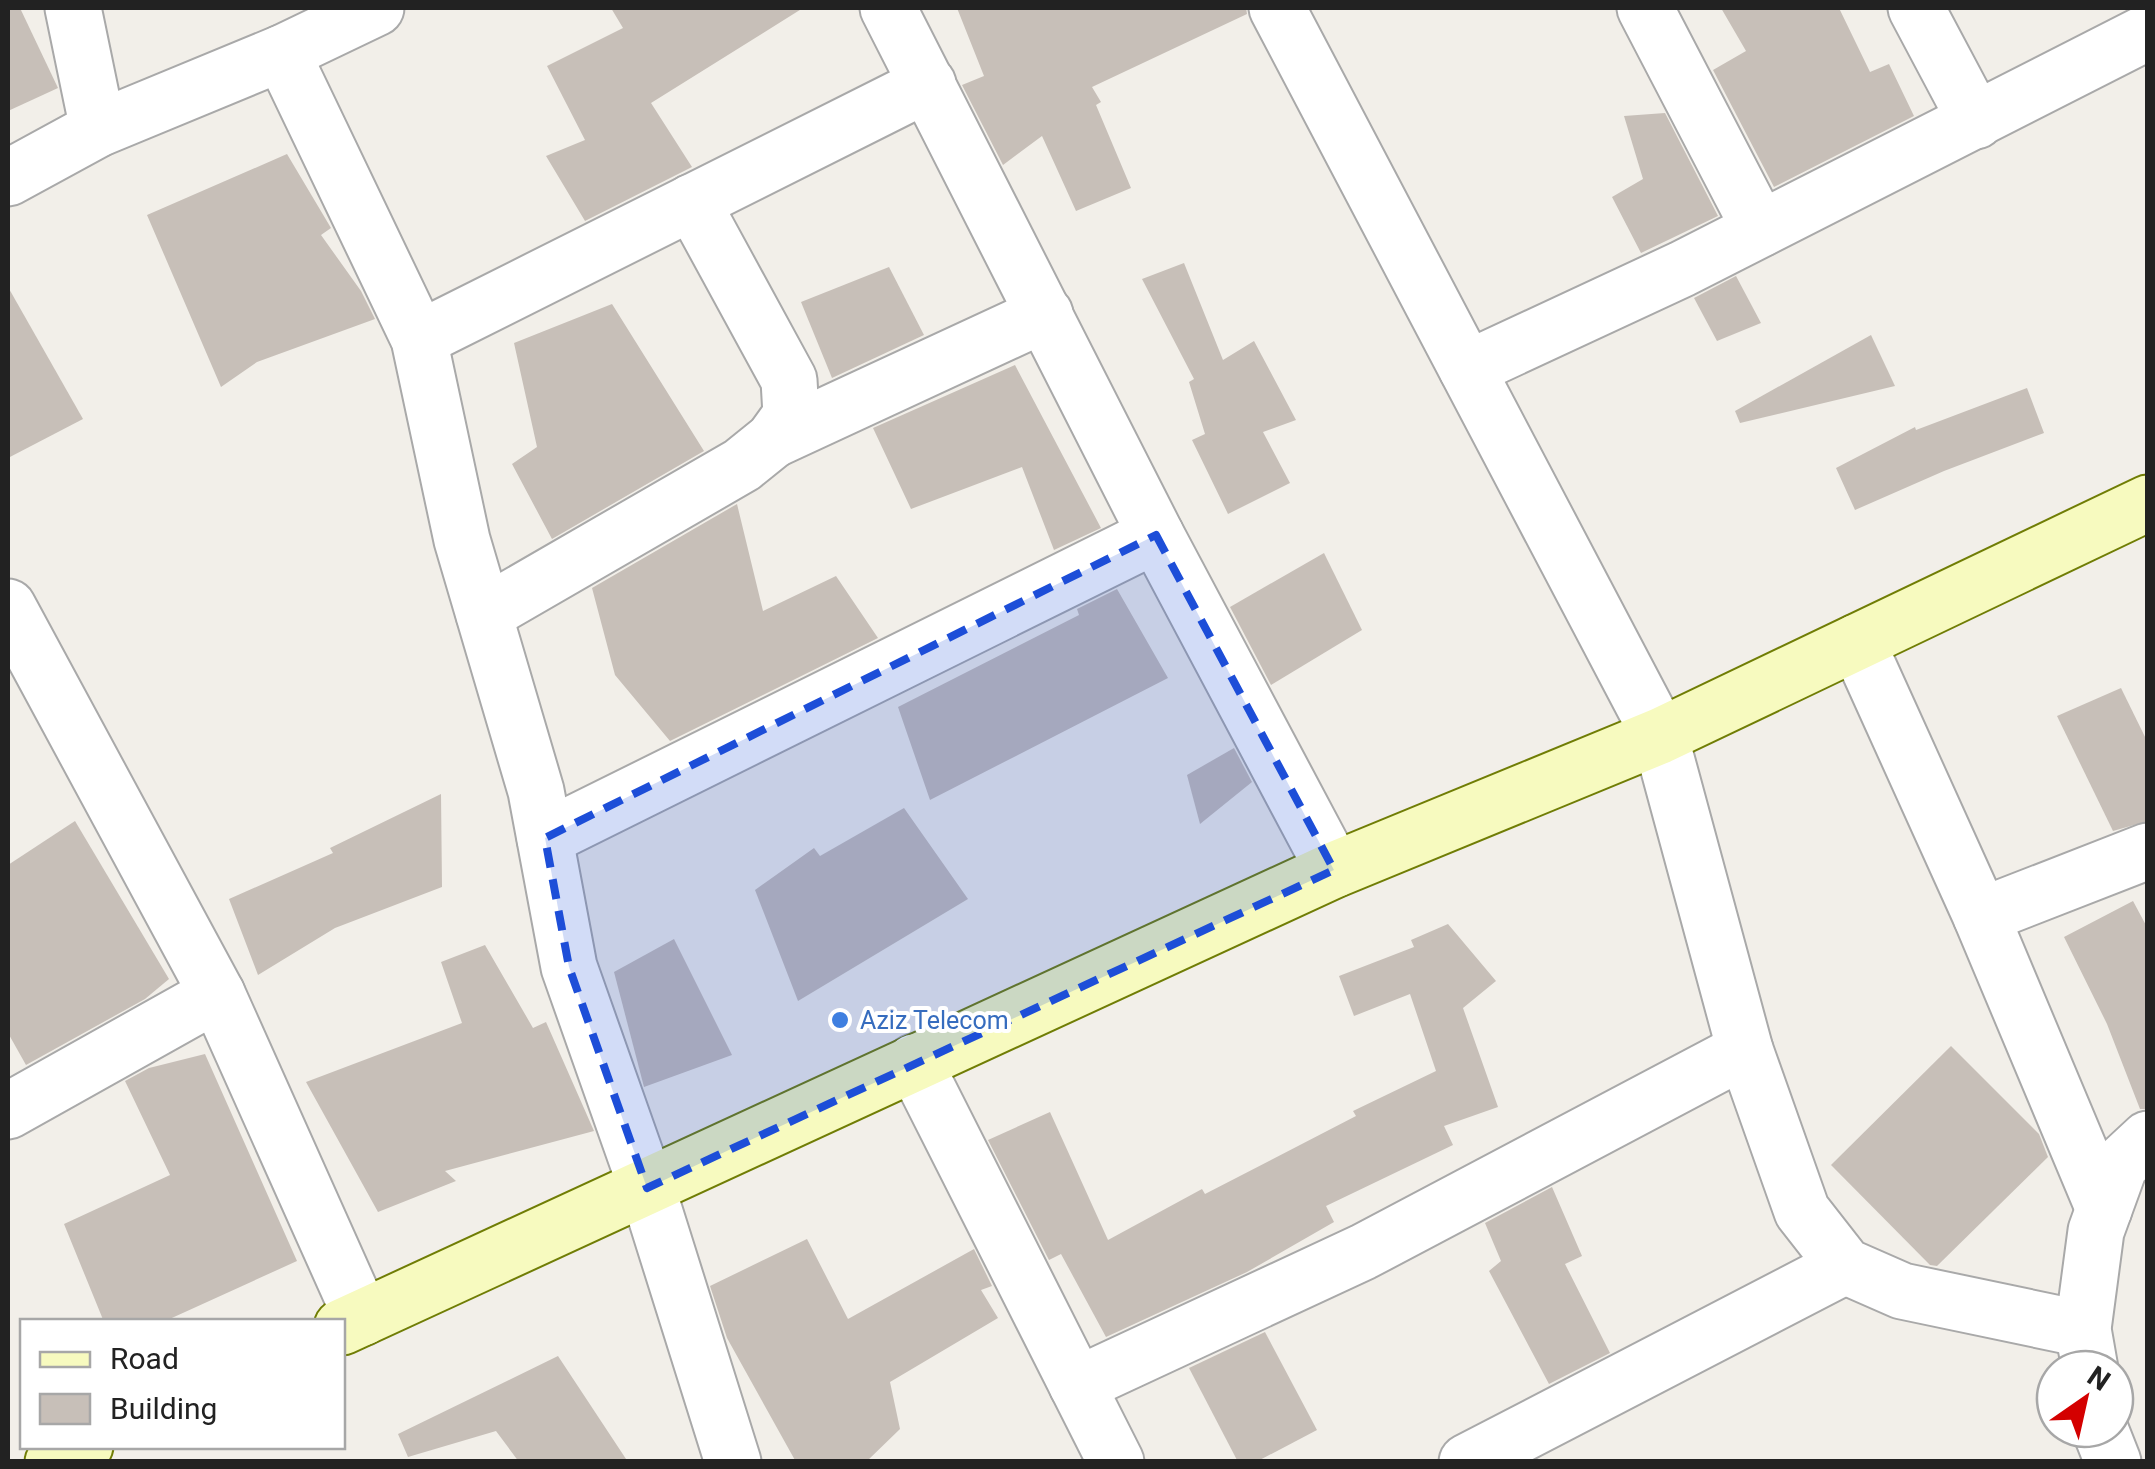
<svg xmlns="http://www.w3.org/2000/svg" width="2155" height="1469" font-family="Roboto,sans-serif">
  <rect width="100%" height="100%" fill="#f2efe9"/>
  <!-- building -->
  <g fill="#c7bfb8">
    <path d="M8,8h12l38,80 -50,23z"/>
    <path d="M611,8h192l-152,95 41,64 -107,54 -39,-65 39,-16 -38,-74 76,-38z"/>
    <path d="M957,8h289l1,6 -155,73 9,15 -5,3 35,83 -55,23 -34,-75 -39,29 -41,-80 22,-9z"/>
    <path d="M1721,8h118l31,64 19,-8 25,52 -140,71 -61,-117 33,-19z"/>
    <path d="M1665,113l53,103 -77,37 -29,-56 31,-18 -19,-63z"/>
    <path d="M287,154l44,74 -10,7 40,56 14,28 -118,43 -36,25 -74,-172z"/>
    <path d="M1184,263l39,97 31,-19 42,79 -33,12 27,51 -62,31 -36,-74 13,-6 -16,-52 5,-3 -52,-100z"/>
    <path d="M889,267l35,68 -92,43 -31,-76z"/>
    <path d="M1736,276l25,47 -44,18 -23,-43z"/>
    <path d="M8,287l75,132 -75,39z"/>
    <path d="M612,304l92,147 -152,88 -40,-75 25,-17 -23,-104z"/>
    <path d="M1871,335l24,51 -155,37 -5,-12z"/>
    <path d="M1015,365l86,163 -47,22 -32,-83 -111,42 -38,-81z"/>
    <path d="M2027,388l17,45 -100,38 -89,39 -19,-42 79,-41 1,3z"/>
    <path d="M737,504l26,107 73,-35 42,62 -208,103 -55,-66 -23,-87z"/>
    <path d="M1324,553l38,77 -91,55 -41,-78z"/>
    <path d="M1117,589l51,89 -238,122 -32,-93 181,-92 -2,-6z"/>
    <path d="M2121,688l27,55v78l-35,10 -56,-115z"/>
    <path d="M1234,748l18,34 -52,42 -13,-49z"/>
    <path d="M441,794l1,93 -107,41 -77,47 -29,-76 104,-46 -3,-5z"/>
    <path d="M904,808l64,91 -170,102 -43,-111 59,-42 6,8z"/>
    <path d="M75,821l94,158 -24,20 -119,66 -18,-32v-168z"/>
    <path d="M2133,901l15,28v180h-8l-33,-85 -43,-87z"/>
    <path d="M1448,924l48,57 -33,27 35,99 -54,19 9,19 -127,61 8,16 -87,50 -141,65 -45,-83 -12,6 -61,-120 62,-28 58,128 94,-51 3,5 151,-78 -3,-5 83,-40 -26,-77 -56,22 -15,-40 75,-29 -3,-7z"/>
    <path d="M674,939l58,116 -88,32 -30,-115z"/>
    <path d="M485,945l48,83 13,-6 48,109 -149,40 11,10 -78,31 -72,-130 156,-59 -21,-61z"/>
    <path d="M1951,1046l88,88 9,23 -111,109 -7,-1 -99,-100z"/>
    <path d="M205,1054l92,207 -134,61h-59l-40,-98 106,-49 -45,-94 24,-13z"/>
    <path d="M1552,1187l30,69 -17,8 45,89 -61,31 -60,-113 12,-10 -16,-38z"/>
    <path d="M807,1239l41,80 126,-70 18,37 -11,4 17,28 -108,64 10,47 -34,33h-70l-69,-124 -17,-52z"/>
    <path d="M1265,1332l52,98 -61,32h-18l-49,-94z"/>
    <path d="M558,1356l70,106h-109l-23,-31 -88,26 -10,-23z"/>
  </g>
  <g fill="none" stroke-linecap="round" stroke-linejoin="round">
    <defs>
      <g id="street">
        <path d="M73,8l25,121"/>
        <path d="M888,8l268,527 178,335"/>
        <path d="M1277,8l383,728 85,314 57,161 43,55 57,25 181,38"/>
        <path d="M1645,8l115,221"/>
        <path d="M1916,8l60,113"/>
        <path d="M282,53l137,286 43,201 74,251 33,176 78,221 86,274"/>
        <path d="M8,178l90,-49 184,-76 94,-45"/>
        <path d="M419,339l509,-255"/>
        <path d="M1467,369l215,-100 466,-237"/>
        <path d="M773,440l272,-126"/>
        <path d="M8,607l209,387 145,324"/>
        <path d="M484,614l258,-149 31,-25 18,-25 -2,-35 -97,-178"/>
        <path d="M1857,642l124,274 123,293"/>
        <path d="M545,838l611,-303"/>
        <path d="M1981,916l167,-65"/>
        <path d="M914,1062l202,400"/>
        <path d="M8,1111l209,-117"/>
        <path d="M2090,1369l-7,-40 13,-98 24,-66 28,-26"/>
        <path d="M1077,1385l286,-133 382,-202"/>
        <path d="M2100,1429l13,33"/>
        <path d="M1467,1462l378,-196"/>
      </g>
      <g id="secondary">
        <path d="M342,1327l992,-457 326,-134 488,-233"/>
        <path d="M53,1462l32,-16"/>
      </g>
    </defs>
    <!-- street casing -->
    <use href="#street" stroke="#a9a9a9" stroke-width="59"/>
    <!-- secondary casing -->
    <use href="#secondary" stroke="#707d05" stroke-width="59"/>
    <!-- street -->
    <use href="#street" stroke="#fff" stroke-width="55"/>
    <!-- secondary -->
    <use href="#secondary" stroke="#f7fabf" stroke-width="55"/>
  </g>
  <!-- marked area -->
  <path fill="#1d4ed8" fill-opacity="0.2" stroke="#1d4ed8" stroke-width="8" stroke-dasharray="20 12" stroke-linejoin="round" d="M1156,535l178,335 -687,318 -78,-221 -24,-129z"/>
  <!-- markers -->
  <circle fill="#3f7fe0" stroke="#fff" stroke-width="4" cx="840" cy="1020" r="10"/>
  <g text-anchor="middle" dominant-baseline="central" stroke-width="8" stroke-linejoin="round" paint-order="stroke">
    <!-- shop labels -->
    <g font-size="25" fill="#366cbe" stroke="#fff" text-anchor="start">
      <text x="860" y="1020">Aziz Telecom</text>
    </g>
  </g>
  <!-- border -->
  <rect width="2155" height="1469" fill="none" stroke="#222222" stroke-width="20"/>
  <!-- legend -->
  <rect x="20" y="1319" width="325" height="130" fill="#ffffff" stroke="#a7a7a7" stroke-width="2.5"/>
  <rect x="40" y="1352" width="50" height="15" fill="#f7fabf" stroke="#a7a7a7" stroke-width="2.5"/>
  <text x="110" y="1369" font-size="30" fill="#222222">Road</text>
  <rect x="40" y="1394" width="50" height="30" fill="#c7bfb8" stroke="#a7a7a7" stroke-width="2.5"/>
  <text x="110" y="1419" font-size="30" fill="#222222">Building</text>
  <!-- north arrow -->
  <g transform="translate(2085 1399) rotate(34)"><circle r="48" fill="#ffffff" stroke="#a7a7a7" stroke-width="2.5"/>
  <path d="M0-8L18 38L0 25L-18 38Z" fill="#d40000"/>
  <text y="-15" font-size="28" font-weight="bold" text-anchor="middle" fill="#222222">N</text>
  </g>
</svg>
